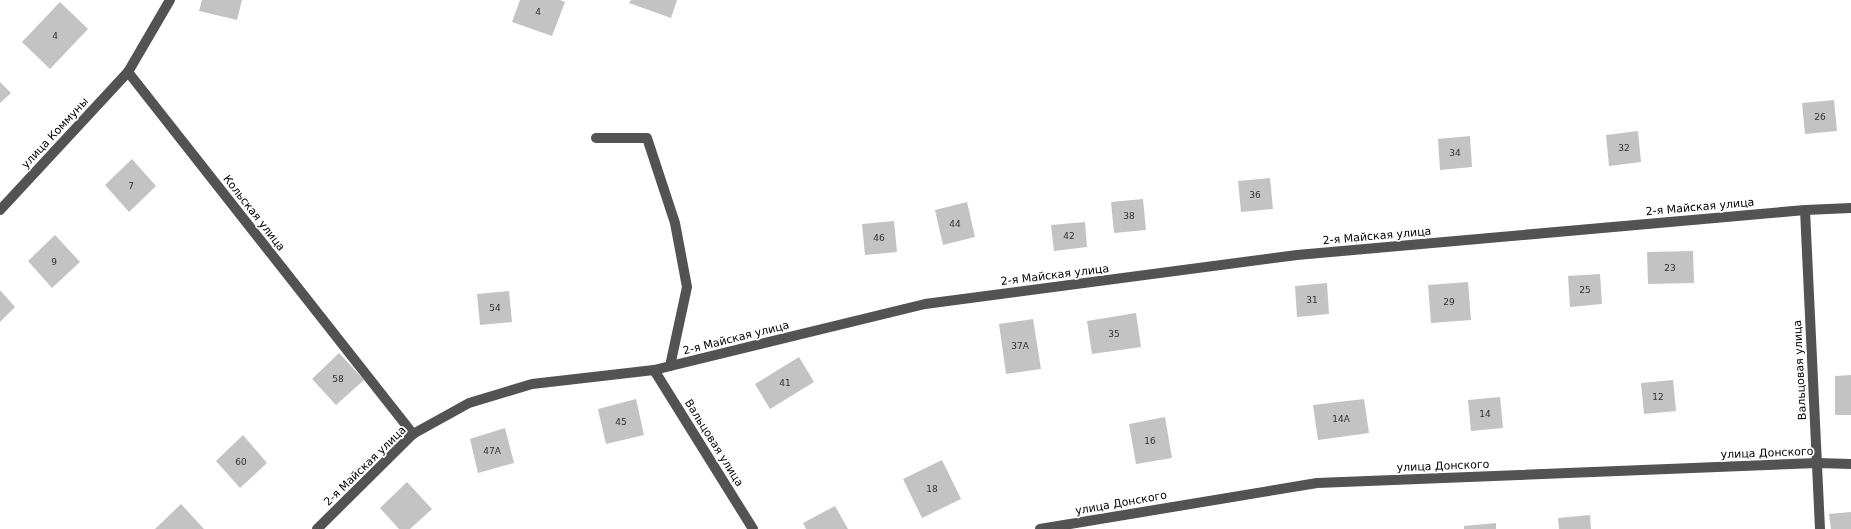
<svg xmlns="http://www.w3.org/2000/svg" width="1851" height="529" font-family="'DejaVu Sans',sans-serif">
  <rect width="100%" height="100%" fill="#fff"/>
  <!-- building -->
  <g fill="#c3c3c3">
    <path d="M202,0h40l-5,20 -38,-9z"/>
    <path d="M520,0h40l5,2 -13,34 -40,-14z"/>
    <path d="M631,0h46l-6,18 -42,-15z"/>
    <path d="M60,2l28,27 -38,40 -28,-27z"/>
    <path d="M0,82l11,11 -11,10z"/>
    <path d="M1834,100l3,31 -32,3 -3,-31z"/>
    <path d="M1638,131l3,31 -32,4 -3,-31z"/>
    <path d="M1470,136l2,31 -32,3 -2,-31z"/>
    <path d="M132,159l24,27 -27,26 -24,-27z"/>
    <path d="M1270,178l3,31 -32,3 -3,-31z"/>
    <path d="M1143,199l3,31 -32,3 -3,-31z"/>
    <path d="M967,202l8,35 -32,8 -8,-35z"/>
    <path d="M894,221l3,31 -32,3 -3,-31z"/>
    <path d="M1085,222l2,25 -33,4 -3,-26z"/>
    <path d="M55,235l25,27 -28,26 -24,-27z"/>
    <path d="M1693,251l1,32 -46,1 -1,-32z"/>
    <path d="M1600,274l2,30 -32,3 -2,-31z"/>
    <path d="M1468,282l3,38 -40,3 -3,-38z"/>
    <path d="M1327,283l2,31 -32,3 -2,-31z"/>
    <path d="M0,290l15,17 -15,15z"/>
    <path d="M509,291l3,31 -32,3 -3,-31z"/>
    <path d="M1136,313l5,34 -49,7 -5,-33z"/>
    <path d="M1033,319l8,50 -35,5 -7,-50z"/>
    <path d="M339,353l25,27 -28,25 -24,-26z"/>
    <path d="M799,357l15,25 -44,27 -15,-25z"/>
    <path d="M1851,375v40h-16v-39z"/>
    <path d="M1673,380l3,31 -32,3 -3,-31z"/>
    <path d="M1500,397l3,31 -32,3 -3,-31z"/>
    <path d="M636,399l8,36 -38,9 -8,-35z"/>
    <path d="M1364,399l5,34 -51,7 -5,-35z"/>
    <path d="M1165,417l7,41 -36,6 -7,-40z"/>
    <path d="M505,428l9,35 -36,10 -8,-34z"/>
    <path d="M243,435l24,28 -27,25 -24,-27z"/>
    <path d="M942,460l19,39 -39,19 -19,-39z"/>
    <path d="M407,482l25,27 -22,20h-11l-19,-21z"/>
    <path d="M181,504l23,25h-49z"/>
    <path d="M835,506l13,23h-42l-3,-6z"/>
    <path d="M1851,512v17h-20l-2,-15z"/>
    <path d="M1590,515l1,14h-32l-1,-11z"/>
    <path d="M1496,523v6h-32v-3z"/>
  </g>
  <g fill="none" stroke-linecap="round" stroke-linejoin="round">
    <!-- minor -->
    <g stroke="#535353" stroke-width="10">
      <path d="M170,0l-42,72 285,362"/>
      <path d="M596,138h51l28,85 12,64 -17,79"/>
      <path d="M0,210l128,-138"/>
      <path d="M1805,210l15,319"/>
      <path d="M654,370l99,159"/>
      <path d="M317,529l96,-95 56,-31 63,-19 122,-14 271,-66 372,-49 508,-45 46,-2"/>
      <path d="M1040,529l277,-46 500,-20 34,1"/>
    </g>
  </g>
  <g text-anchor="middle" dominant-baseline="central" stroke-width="3.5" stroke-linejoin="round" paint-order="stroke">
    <!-- number labels -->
    <g font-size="9" fill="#313131">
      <text x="538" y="12">4</text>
      <text x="55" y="36">4</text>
      <text x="1820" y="117">26</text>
      <text x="1624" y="148">32</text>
      <text x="1455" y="153">34</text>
      <text x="131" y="186">7</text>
      <text x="1255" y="195">36</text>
      <text x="1129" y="216">38</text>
      <text x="955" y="224">44</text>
      <text x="1069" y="236">42</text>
      <text x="879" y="238">46</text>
      <text x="54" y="262">9</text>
      <text x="1670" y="268">23</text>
      <text x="1585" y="290">25</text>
      <text x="1312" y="300">31</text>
      <text x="1449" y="302">29</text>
      <text x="495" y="308">54</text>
      <text x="1114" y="334">35</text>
      <text x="1020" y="346">37А</text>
      <text x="338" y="379">58</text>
      <text x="785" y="383">41</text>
      <text x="1658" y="397">12</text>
      <text x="1485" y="414">14</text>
      <text x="1341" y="419">14А</text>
      <text x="621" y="422">45</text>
      <text x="1150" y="441">16</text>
      <text x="492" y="451">47А</text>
      <text x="241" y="462">60</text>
      <text x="932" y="489">18</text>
    </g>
    <!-- street labels -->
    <g font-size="11" fill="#000" stroke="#fff">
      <text transform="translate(55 133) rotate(-47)">улица Коммуны</text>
      <text transform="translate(1700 207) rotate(-5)">2-я Майская улица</text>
      <text transform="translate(254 213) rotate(52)">Кольская улица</text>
      <text transform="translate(1377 236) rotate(-5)">2-я Майская улица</text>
      <text transform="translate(1055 275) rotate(-7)">2-я Майская улица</text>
      <text transform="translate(736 338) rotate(-14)">2-я Майская улица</text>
      <text transform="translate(1800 370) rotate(-93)">Вальцовая улица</text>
      <text transform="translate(714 443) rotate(58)">Вальцовая улица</text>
      <text transform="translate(1767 453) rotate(-2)">улица Донского</text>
      <text transform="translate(365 466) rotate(-44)">2-я Майская улица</text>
      <text transform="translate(1443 466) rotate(-2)">улица Донского</text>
      <text transform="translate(1121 503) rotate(-10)">улица Донского</text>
    </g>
  </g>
</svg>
